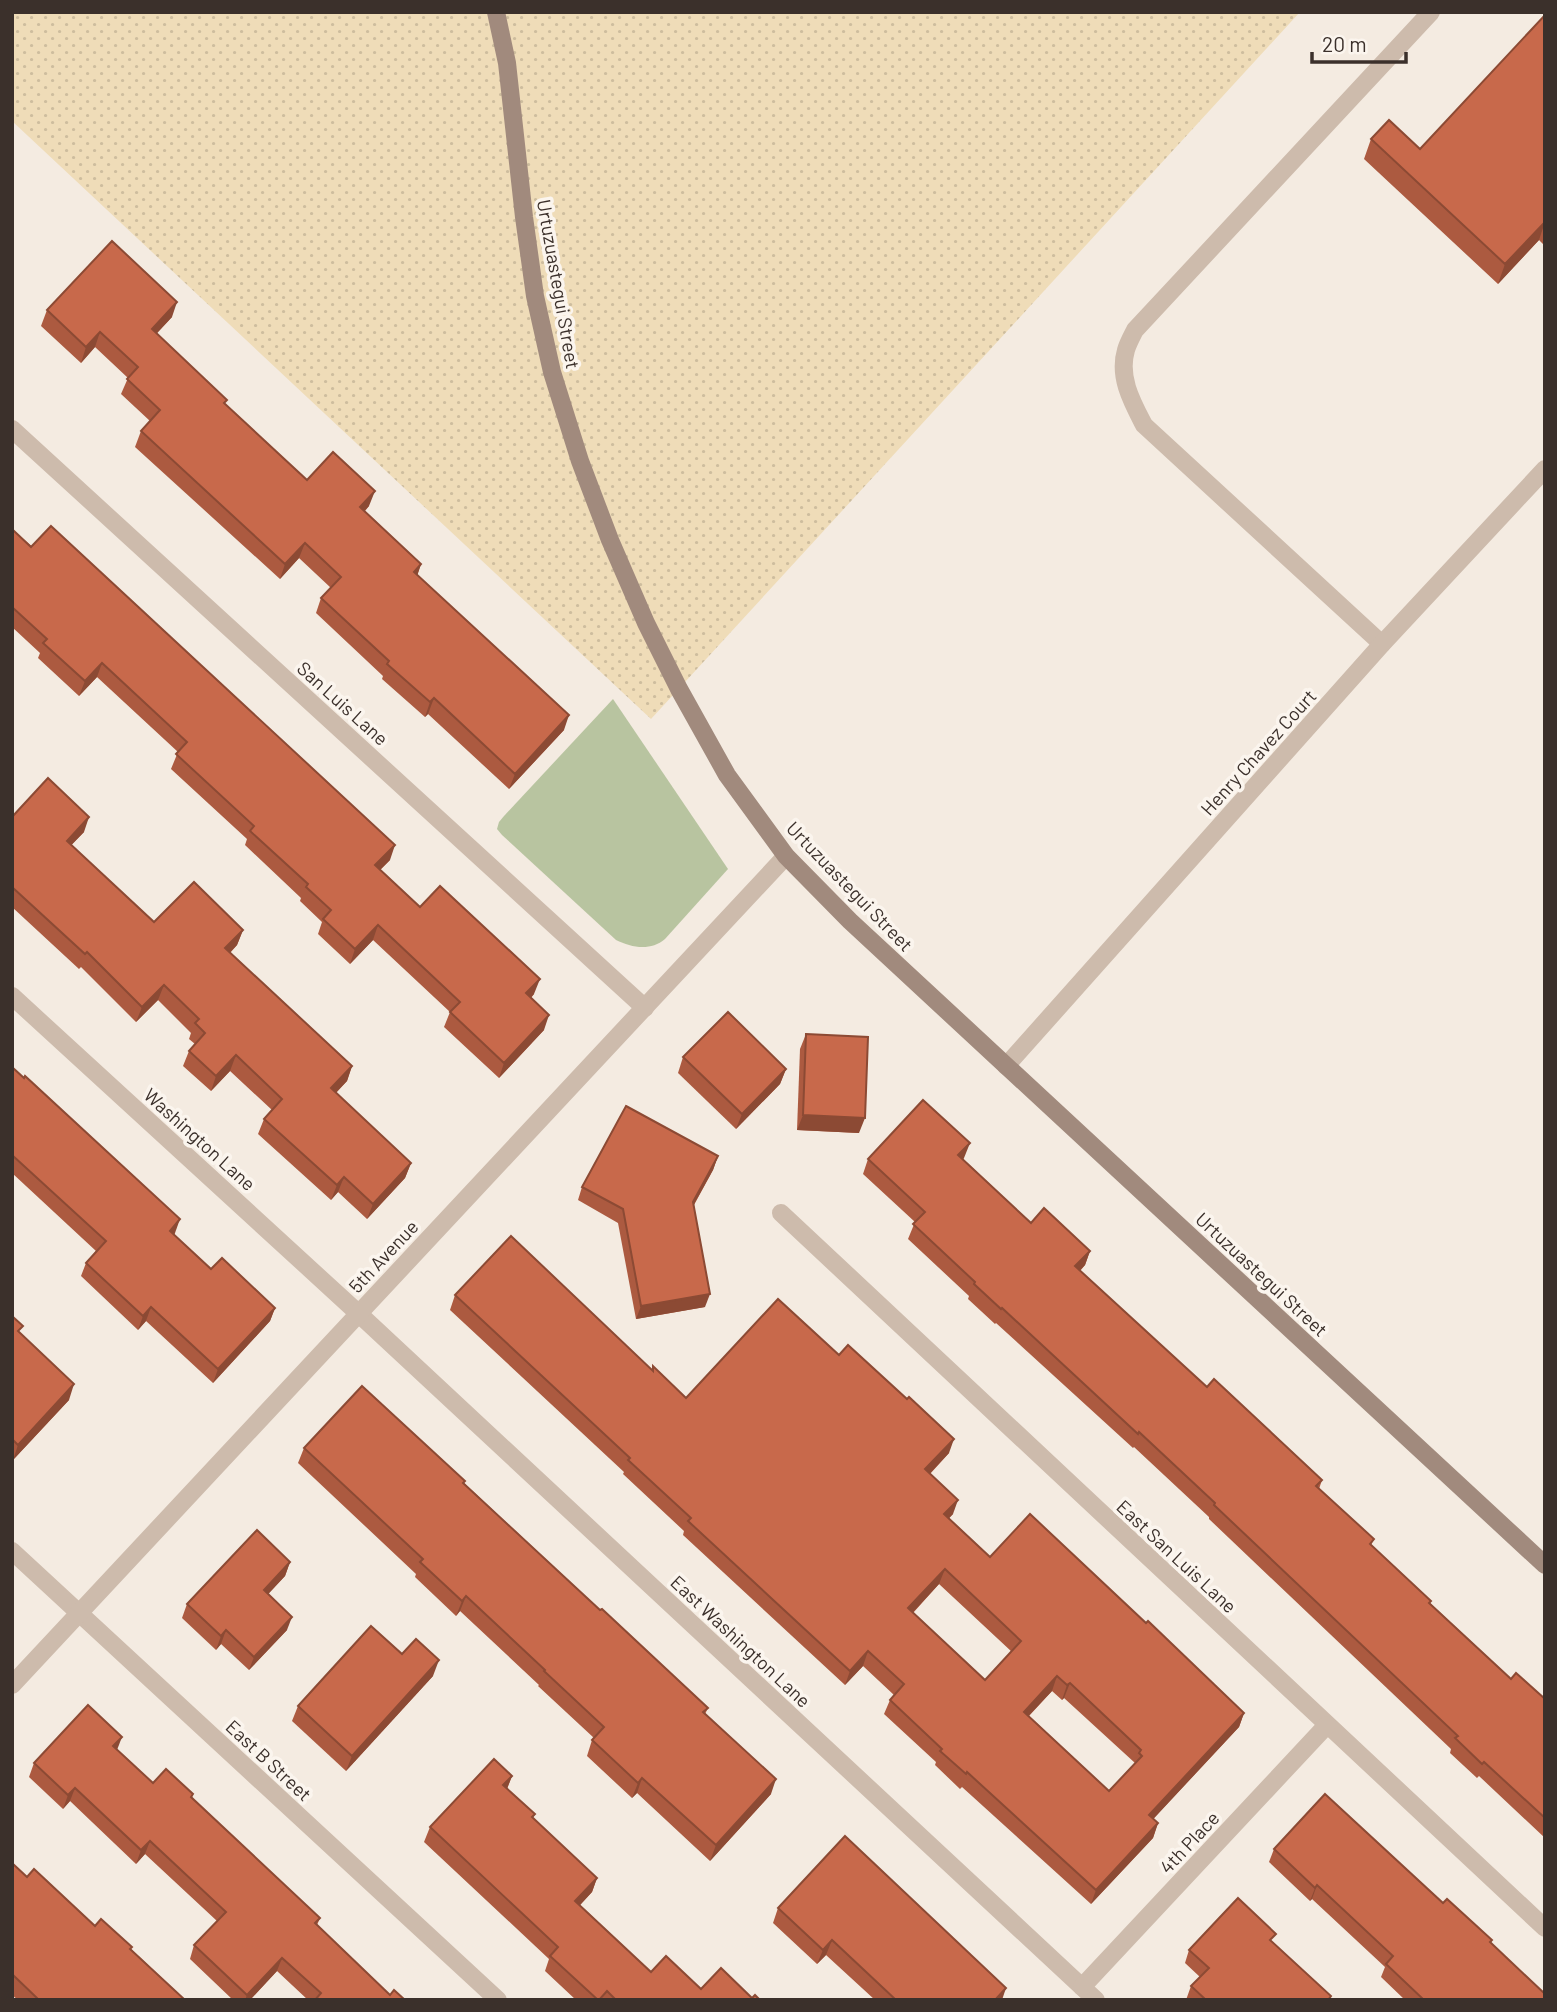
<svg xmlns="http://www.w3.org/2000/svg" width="1557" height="2012" font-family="Barlow,sans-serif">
  <defs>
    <pattern id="sand-dots" width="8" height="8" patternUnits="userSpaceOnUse" patternTransform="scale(1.75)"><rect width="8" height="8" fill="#efdcb8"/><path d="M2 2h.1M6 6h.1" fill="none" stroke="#cebd9e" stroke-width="1.8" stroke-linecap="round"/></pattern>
  </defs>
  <rect width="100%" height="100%" fill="#f4ebe1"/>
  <!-- grass -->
  <path fill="#b8c4a0" d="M613,699l115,170 -63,70c-14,12 -33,9 -49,1l-114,-105 -5,-6 2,-7 5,-6z"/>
  <!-- sand -->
  <path fill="url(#sand-dots)" d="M12,12h1288l-649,707 -639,-598z"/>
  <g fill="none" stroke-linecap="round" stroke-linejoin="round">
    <!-- lane -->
    <path stroke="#cdbbac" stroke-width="18" d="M1382,644l-238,-219c-12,-23 -26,-48 -18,-75 2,-7 6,-14 9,-20l296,-318"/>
    <!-- street -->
    <g stroke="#cdbbac" stroke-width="18">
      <path d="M12,429l633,579"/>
      <path d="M12,996l346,317 738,687"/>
      <path d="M1006,1066l376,-422 163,-175"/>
      <path d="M781,1213l764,715"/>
      <path d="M12,1551l486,449"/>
      <path d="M12,1685l774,-829"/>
      <path d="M1082,1987l245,-262"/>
    </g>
    <!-- secondary -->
    <path stroke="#a18a7d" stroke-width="18" d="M496,12l11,51 17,154 11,79 17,76 28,89 30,79 36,83 33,66 48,86 59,81 64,65 695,644"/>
  </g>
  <!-- wall -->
  <g fill="#ac5a40" fill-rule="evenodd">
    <path d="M1545,15v231l-6,-6 -41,44 -134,-125 7,-20 49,10z"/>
    <path d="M47,310l125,7 -16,17 70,71 81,75 62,26 -4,5 56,53 -4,12 147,154 -55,59 -81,-75 -3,3 -43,-38 1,-3 -67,-63 5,-15 10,-10 -32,-30 -19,21 -145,-132 6,-16 9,-10 -29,-27 7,-16 -33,-31 -14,16 -40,-37z"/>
    <path d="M12,529l378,331 -10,10 40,37 114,87 -3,4 13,32 -45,48 -55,-51 6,-15 -77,-72 -23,24 -32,-30 4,-12 -22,-21 1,-3 -56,-53 2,-6 -76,-70 7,-17 -81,-75 -18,19 -41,-38 2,-5 -28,-26z"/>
    <path d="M12,817l72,15 -13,13 83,77 89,8 -6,15 -7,8 122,113 -5,15 -11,12 75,70 -6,15 -38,41 -29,-27 -7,8 -73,-66 6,-15 8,-9 -42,-39 -19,20 -28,-25 6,-15 6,-7 -6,-5 2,-6 -33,-33 -22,22 -55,-55 -2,2 -67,-62z"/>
    <path d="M806,1034l53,99 -62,-3 3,-81z"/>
    <path d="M683,1057l103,12 -6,15 -44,45 -58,-56z"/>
    <path d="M12,1067l163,166 -1,2 37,34 64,39 -5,13 -57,62 -67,-62 -8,9 -57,-54 5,-13 10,-12 -84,-78z"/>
    <path d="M718,1156l-5,14 -19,35 11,102 -69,12 -18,-96 -40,-23 4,-13z"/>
    <path d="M964,1158l-1,1 68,64 59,28 -5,14 -5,6 127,116 115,93 -3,9 55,50 -3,6 60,56 -1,2 81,76 34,20v139l-66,-62 -2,2 -27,-25 1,-4 -242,-230v-2l-75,-70 -1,1 -137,-125 -1,1 -27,-25 1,-3 -61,-57 7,-17 -52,-48 5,-15z"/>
    <path d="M455,1295l197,74 1,-3 33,32 153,-43 110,98 -19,21 23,40 -4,4 41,39 156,66 98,90 -5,14 -86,92 5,4 -5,15 -62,66 -129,-117 -2,2 -25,-24 1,-3 -52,-48 6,-14 4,-5 -31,-29 -18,19 -162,-150 1,-4 -61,-57 1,-2 -174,-162zM939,1584l73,68 -27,28 -72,-67zM1052,1691l10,9 2,-2 71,65 -26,28 -80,-75z"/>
    <path d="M12,1316l8,18 49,66 -56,60z"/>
    <path d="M304,1448l160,35 136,127 108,98 -3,6 66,80 -61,67 -73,-68 -5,5 -45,-42 5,-16 2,-2 -56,-52 1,-1 -79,-74 -4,5 -41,-39 1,-3 -118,-111z"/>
    <path d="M290,1562l-5,14 -17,18 19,36 -38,40 -28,-26 -5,6 -34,-32 5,-14z"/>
    <path d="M402,1654l31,22 -87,95 -54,-50 6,-15z"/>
    <path d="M118,1750l35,33 40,11 -1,4 128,120 -3,7 73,70 15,5h-97l-31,-29 -27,29h-17l-43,-41 4,-14 23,-24 -72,-67 -9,10 -66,-63 -7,8 -34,-32 5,-14z"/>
    <path d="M512,1776l-5,13 28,25 -2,4 64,60 -5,14 -12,13 71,67 50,17 59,11h-184l-31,-29 4,-12 -125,-117 6,-15z"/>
    <path d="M1274,1849l169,54 49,37 -1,3 54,57h-140l-24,-23 4,-10 -73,-68 -2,2 -41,-39z"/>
    <path d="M12,1863l15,14 68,49 36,23 54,51h-167l-6,-5z"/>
    <path d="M778,1908l224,92h-127l-49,-45 -9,9 -44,-41z"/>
    <path d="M1273,1942l57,58h-144l5,-14 9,-9 -15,-14 4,-13z"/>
  </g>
  <!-- shaded-wall -->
  <g fill="#8c4a34">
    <path d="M1545,222l-6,18 -41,44 7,-20z"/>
    <path d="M177,302l-5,15 -26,28 6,-16z"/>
    <path d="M100,332l-5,15 -14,16 5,-16z"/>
    <path d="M375,491l-6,15 -15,16 6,-15z"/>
    <path d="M305,543l-6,15 -19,21 5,-15z"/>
    <path d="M421,564l-5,15 -2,-7z"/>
    <path d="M102,663l-5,14 -18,19 6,-15z"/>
    <path d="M434,698l-6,16 -3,3 5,-15z"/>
    <path d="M569,715l-5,15 -55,59 6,-15z"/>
    <path d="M89,817l-5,15 -23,24 6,-15z"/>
    <path d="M395,845l-5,15 -20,20 5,-15z"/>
    <path d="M378,925l-5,15 -23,24 5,-15z"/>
    <path d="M243,930l-6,15 -18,19 6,-16z"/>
    <path d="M540,979l-6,15 -13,14 5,-15z"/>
    <path d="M164,985l-6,15 -22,22 6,-15z"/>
    <path d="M549,1015l-5,15 -45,48 5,-15z"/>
    <path d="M236,1055l-6,16 -19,20 5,-15z"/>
    <path d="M352,1066l-5,15 -22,23 6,-16z"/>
    <path d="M786,1069l-6,15 -44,45 6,-15z"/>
    <path d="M803,1115l62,3 -6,15 -62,-3z"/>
    <path d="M970,1143l-6,15 -11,12 5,-15z"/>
    <path d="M718,1156l-5,14 -25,45 5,-13z"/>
    <path d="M411,1163l-6,15 -38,41 6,-15z"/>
    <path d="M344,1177l-6,15 -7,8 6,-15z"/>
    <path d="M180,1219l-5,14 -10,12 5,-14z"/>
    <path d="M1090,1251l-5,14 -15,16 5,-15z"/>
    <path d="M710,1294l-5,13 -69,12 5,-13z"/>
    <path d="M151,1307l-5,14 -8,9 5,-14z"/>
    <path d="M275,1308l-5,13 -57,62 5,-14z"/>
    <path d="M74,1384l-5,16 -56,60 5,-15z"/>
    <path d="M954,1439l-5,14 -29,31 5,-15z"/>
    <path d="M958,1500l-5,14 -14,15 5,-15z"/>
    <path d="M290,1562l-5,14 -26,28 5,-14z"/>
    <path d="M945,1569l-6,15 -36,39 5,-15z"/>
    <path d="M466,1596l-6,15 -4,5 6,-15z"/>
    <path d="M292,1617l-5,13 -38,40 5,-13z"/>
    <path d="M226,1630l-5,14 -5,6 5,-14z"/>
    <path d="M868,1651l-5,15 -18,19 5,-14z"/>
    <path d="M439,1660l-6,16 -87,95 6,-15z"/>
    <path d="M1057,1676l-5,15 -33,35 5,-14z"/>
    <path d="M1070,1683l-6,15 -2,2 5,-15z"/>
    <path d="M1244,1713l-5,14 -95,102 5,-14z"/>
    <path d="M122,1737l-5,13 -4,-4z"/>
    <path d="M512,1776l-6,15 -3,-6z"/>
    <path d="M642,1778l-5,15 -5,5 6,-15z"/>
    <path d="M776,1779l-5,15 -61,67 6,-16z"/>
    <path d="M75,1788l-5,13 -7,8 5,-14z"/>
    <path d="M1158,1823l-5,15 -62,66 5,-14z"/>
    <path d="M150,1841l-5,13 -9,10 5,-14z"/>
    <path d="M597,1878l-5,14 -22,24 5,-15z"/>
    <path d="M1317,1885l-5,14 -2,2 5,-13z"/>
    <path d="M832,1940l-6,15 -9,9 6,-14z"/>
    <path d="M282,1958l-5,13 -27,29h-5l2,-5z"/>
    <path d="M1006,1988l-4,12h-7z"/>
  </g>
  <!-- building -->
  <g fill="#c8694b" stroke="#8c4a34" stroke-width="2" fill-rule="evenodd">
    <path d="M1545,15v207l-40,42 -134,-125 18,-19 31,29z"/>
    <path d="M112,241l65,61 -25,27 75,71 -3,3 83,77 26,-28 42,39 -15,16 61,57 -7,8 155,143 -54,59 -81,-76 -4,4 -43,-38 2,-3 -68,-63 20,-21 -36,-34 -20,21 -144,-133 19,-21 -33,-31 11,-12 -38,-35 -14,15 -39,-37z"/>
    <path d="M51,526l344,319 -20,20 45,42 20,-21 100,93 -14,14 23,22 -45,48 -54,-51 10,-10 -82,-77 -23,24 -32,-30 8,-9 -25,-23 2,-3 -58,-53 4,-5 -78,-72 11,-12 -85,-79 -17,18 -42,-38 4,-4 -35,-32v-78l19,18z"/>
    <path d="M48,778l41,39 -22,24 87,81 40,-40 49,48 -18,18 127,118 -21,22 80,75 -38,41 -29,-27 -7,8 -73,-66 18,-20 -46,-44 -20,21 -27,-25 16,-18 -10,-10 4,-4 -35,-34 -22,22 -55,-55 -2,2 -73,-67v-70z"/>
    <path d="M728,1012l58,57 -44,45 -59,-57z"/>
    <path d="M806,1034l62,3 -3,81 -62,-3z"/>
    <path d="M12,1067l12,11 1,-2 155,143 -10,12 41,38 11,-11 53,50 -57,61 -67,-62 -8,9 -57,-53 20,-22 -94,-86z"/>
    <path d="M923,1100l47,43 -12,12 73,68 13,-15 46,43 -15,15 132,121 7,-8 108,101 -6,6 58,53 -4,5 61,57 -2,2 82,76 5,-6 29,26v119l-61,-56 -2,2 -27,-26 3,-2 -244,-231 1,-2 -76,-71 -1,2 -136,-126 -1,1 -27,-25 1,-2 -62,-58 12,-12 -57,-53z"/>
    <path d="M626,1106l92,50 -25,46 17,92 -69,12 -18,-97 -41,-22z"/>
    <path d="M511,1236l142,135v-5l33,32 92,-99 61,56 9,-10 59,54 2,-2 45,42 -29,30 33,31 -14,14 46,43 40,-43 116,109 2,-2 96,92 -95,102 9,8 -62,67 -129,-118 -1,2 -26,-23 2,-2 -52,-49 14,-16 -36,-33 -18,20 -162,-150 3,-3 -63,-58 2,-2 -175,-163zM945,1569l76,72 -36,39 -77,-72zM1057,1676l10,9 3,-2 71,67 -2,3 3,3 -33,35 -85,-79z"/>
    <path d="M12,1316l11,10 -5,5 56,53 -56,61 -6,-6z"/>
    <path d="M362,1386l103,95 -2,2 137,127 2,-1 106,99 -5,4 73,67 -60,66 -74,-67 -4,5 -46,-43 12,-13 -60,-56 1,-1 -79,-74 -4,5 -42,-39 3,-3 -119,-111z"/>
    <path d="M257,1530l33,32 -26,28 28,27 -38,40 -28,-27 -5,6 -34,-32z"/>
    <path d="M371,1626l31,28 14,-15 23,21 -87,96 -54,-50z"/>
    <path d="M88,1705l34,32 -9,9 40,37 13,-14 27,25 -2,3 129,121 -5,5 75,72 4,-5 11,10h-90l6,-7 -39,-35 -35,37 -53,-50 32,-33 -76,-71 -9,9 -66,-62 -7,7 -34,-32z"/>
    <path d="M494,1759l18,17 -9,9 32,29 -3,3 65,61 -22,23 76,71 15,-16 35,33 20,-21 31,30 3,-3 5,5h-144l-9,-9 -8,9h-1l-48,-44 8,-9 -128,-120z"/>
    <path d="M1325,1794l118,109 4,-4 45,41 -2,2 55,52v6h-121l-38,-36 7,-8 -76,-71 -2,3 -41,-39z"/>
    <path d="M845,1836l161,152 -11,12h-99l-64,-60 -9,10 -45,-42z"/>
    <path d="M12,1863l15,14 7,-8 61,57 6,-7 31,28 -2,2 55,51h-146l-27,-26z"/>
    <path d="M1238,1898l38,36 -6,6 61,56 -3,4h-122l-15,-14 18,-18 -20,-18z"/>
  </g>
  <g text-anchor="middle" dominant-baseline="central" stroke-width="7" stroke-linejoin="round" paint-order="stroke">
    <!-- street labels -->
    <g font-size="19" fill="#3b302b" stroke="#fbf5ee">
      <text transform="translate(559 284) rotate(80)">Urtuzuastegui Street</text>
      <text transform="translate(343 703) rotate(42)">San Luis Lane</text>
      <text transform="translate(1258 752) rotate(-48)">Henry Chavez Court</text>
      <text transform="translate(850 886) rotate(46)">Urtuzuastegui Street</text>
      <text transform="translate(200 1139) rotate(42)">Washington Lane</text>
      <text transform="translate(383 1256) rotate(-47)">5th Avenue</text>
      <text transform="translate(1262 1274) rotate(43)">Urtuzuastegui Street</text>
      <text transform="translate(1177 1556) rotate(43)">East San Luis Lane</text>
      <text transform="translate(741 1641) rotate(43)">East Washington Lane</text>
      <text transform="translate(269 1760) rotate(43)">East B Street</text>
      <text transform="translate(1189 1842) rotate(-47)">4th Place</text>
    </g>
  </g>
  <!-- border -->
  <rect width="1557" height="2012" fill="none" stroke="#3b302b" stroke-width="28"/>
  <!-- scale -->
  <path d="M1312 52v10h94v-10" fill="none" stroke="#3b302b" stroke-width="3.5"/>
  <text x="1322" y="52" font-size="21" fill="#3b302b" stroke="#fbf5ee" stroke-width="5" paint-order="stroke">20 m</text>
</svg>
